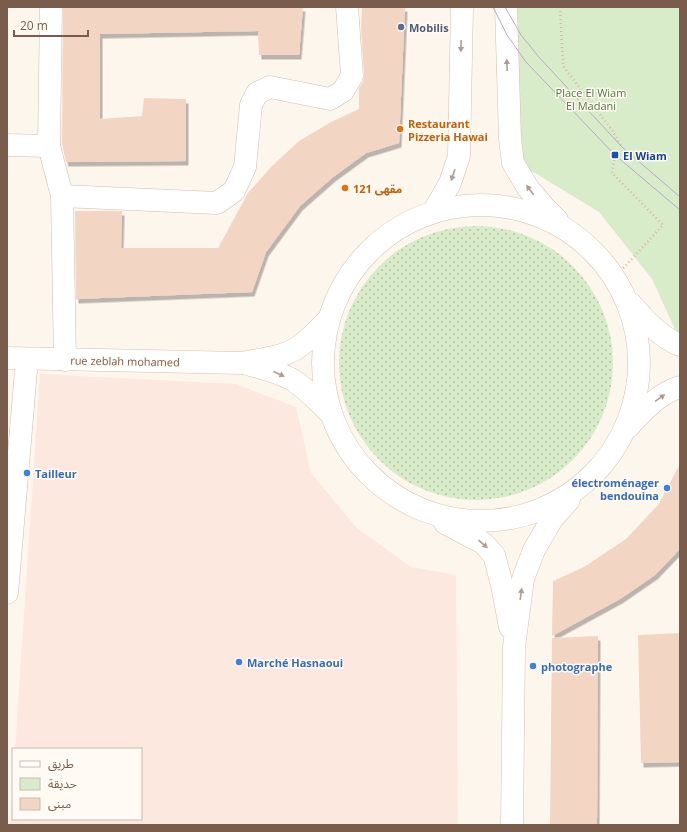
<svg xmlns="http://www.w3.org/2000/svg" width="687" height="832" font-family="'Open Sans','Noto Sans Arabic',sans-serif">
  <defs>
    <pattern id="grass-dots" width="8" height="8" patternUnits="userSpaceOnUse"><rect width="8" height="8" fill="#d8ecc9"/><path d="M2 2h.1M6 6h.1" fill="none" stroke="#b4c2a5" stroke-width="1.8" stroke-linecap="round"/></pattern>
    <filter id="shadow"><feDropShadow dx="2.5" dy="4.5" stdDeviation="0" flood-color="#0004"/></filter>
  </defs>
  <rect width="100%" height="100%" fill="#fdf6ec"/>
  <!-- commercial -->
  <path fill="#fde8e0" d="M40,374l196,10 60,23 15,66 46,55 54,39 45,8 2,250h-448l3,-40v34h128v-70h-126z"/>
  <!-- grass -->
  <circle fill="url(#grass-dots)" cx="476" cy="363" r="137"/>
  <!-- park -->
  <path fill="#d8ecc9" d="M500,7h180v329h-2l-26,-57 -53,-67 -64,-39 -31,-14z"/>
  <!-- building -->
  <g fill="#f3d5c3" filter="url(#shadow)">
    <path d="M63,7h240l-4,48h-40l-1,-24 -158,3v85l42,-3 2,-18 42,1v62l-120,1 -4,-18z"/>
    <path d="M362,7h43l-6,136 -33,10 -33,24 -33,29 -34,46 -14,40 -176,7 -1,-88h47l-1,37h97l30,-55 24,-27 27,-25 32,-19 28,-13v-21l4,-6 1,-7 -3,-47z"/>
    <path d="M680,464v85l-25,26 -35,24 -68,37 1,-55 31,-14 42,-28 32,-34z"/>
    <path d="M680,633v129l-39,1 -3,-128z"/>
    <path d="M598,636l-1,189h-47l2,-187z"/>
  </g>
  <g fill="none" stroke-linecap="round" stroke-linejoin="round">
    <defs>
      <g id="street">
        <path d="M51,7l-2,139 13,50 3,164"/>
        <path d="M7,145l42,1"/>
        <path d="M62,196l155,7 17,-12 11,-24 6,-62 6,-12 13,-6 60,12 13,-8 9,-15 -5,-69"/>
        <path d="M7,593l20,-234"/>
      </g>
      <g id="secondary">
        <path d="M506,7l4,132 3,24 15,25 16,19 13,13"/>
        <circle cx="481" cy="363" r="158"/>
        <path d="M434,211l16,-28 9,-27 3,-149"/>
        <path d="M631,304c14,16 29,33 49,41"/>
        <path d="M7,358l235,5c18,-4 40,-5 55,-15 12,-8 21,-18 31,-28"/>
        <path d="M247,364c15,4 31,8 44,15 15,9 26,21 38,33"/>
        <path d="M628,427c15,-16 31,-34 52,-40"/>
        <path d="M445,523l38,20 11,12 8,30 8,42"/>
        <path d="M512,825l2,-178 9,-68 11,-29 18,-31 17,-19"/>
      </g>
    </defs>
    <!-- street casing -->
    <use href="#street" stroke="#d1beb0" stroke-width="23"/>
    <!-- secondary casing -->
    <use href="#secondary" stroke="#d6c0b0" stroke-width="23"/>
    <!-- path -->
    <g stroke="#d9b8a5" stroke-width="2.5" stroke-dasharray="1 3" stroke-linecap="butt">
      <path d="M560,7l3,59 49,64 10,17"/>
      <path d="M615,277l48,-52 -51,-52 3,-18"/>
    </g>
    <!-- street -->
    <use href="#street" stroke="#fff" stroke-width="22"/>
    <!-- secondary -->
    <use href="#secondary" stroke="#fff" stroke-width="22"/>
    <!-- tram -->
    <g stroke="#b9a8c9" stroke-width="1">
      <path d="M493,7l14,28 19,27 89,93 65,55"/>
      <path d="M505,7l16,28 17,21 84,91 58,50"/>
    </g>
  </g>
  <!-- one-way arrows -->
  <defs><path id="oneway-solid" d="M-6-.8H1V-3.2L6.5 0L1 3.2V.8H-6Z"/></defs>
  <g fill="#af9d94">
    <use href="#oneway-solid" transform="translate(461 46) rotate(91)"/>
    <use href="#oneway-solid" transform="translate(507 65) rotate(-92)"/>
    <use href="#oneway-solid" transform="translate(453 175) rotate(109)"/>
    <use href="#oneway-solid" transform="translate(530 190) rotate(-127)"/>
    <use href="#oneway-solid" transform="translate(279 374) rotate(24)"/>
    <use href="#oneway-solid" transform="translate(660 398) rotate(-35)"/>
    <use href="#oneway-solid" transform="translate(483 544) rotate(40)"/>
    <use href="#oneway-solid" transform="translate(521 594) rotate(-82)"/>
  </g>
  <!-- markers -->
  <circle fill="#5c6f8a" stroke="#fffaf3" stroke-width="1.5" cx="401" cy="27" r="4"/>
  <g fill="#e8710a" stroke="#fffaf3" stroke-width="1.5">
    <circle cx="400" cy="129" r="4"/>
    <circle cx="345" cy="188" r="4"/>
  </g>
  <rect fill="#1a4fb4" stroke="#fffaf3" stroke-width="1.5" x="611" y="151" width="8" height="8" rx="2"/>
  <g fill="#3f7fe0" stroke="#fffaf3" stroke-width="1.5">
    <circle cx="27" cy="473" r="4"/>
    <circle cx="667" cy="488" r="4"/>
    <circle cx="239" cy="662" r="4"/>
    <circle cx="533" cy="666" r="4"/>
  </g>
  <g text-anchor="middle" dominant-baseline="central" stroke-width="3" stroke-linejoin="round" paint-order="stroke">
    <!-- service labels -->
    <g font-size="11" font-weight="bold" fill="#4e5e75" stroke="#fffaf3" text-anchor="start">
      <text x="409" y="27">Mobilis</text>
    </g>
    <!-- park labels -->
    <g font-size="11" fill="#537a41" stroke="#fffaf3">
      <text x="591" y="92">Place El Wiam<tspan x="591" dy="13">El Madani</tspan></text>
    </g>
    <!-- food labels -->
    <g font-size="11" font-weight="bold" fill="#c56008" stroke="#fffaf3" text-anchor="start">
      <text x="408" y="123">Restaurant<tspan x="408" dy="13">Pizzeria Hawai</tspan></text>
      <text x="353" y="188">مقهى 121</text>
    </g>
    <!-- transit labels -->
    <g font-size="11" font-weight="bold" fill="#164399" stroke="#fffaf3" text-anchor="start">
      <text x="623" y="155">El Wiam</text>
    </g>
    <!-- street labels -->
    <g font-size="11" fill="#7a5c4d" stroke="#fffaf3">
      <text transform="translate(125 361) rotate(1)">rue zeblah mohamed</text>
    </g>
    <!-- shop labels -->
    <g font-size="11" font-weight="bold" fill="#366cbe" stroke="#fffaf3" text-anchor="start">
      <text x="35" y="473">Tailleur</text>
      <text x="659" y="482" text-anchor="end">électroménager<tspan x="659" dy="13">bendouina</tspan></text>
      <text x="247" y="662">Marché Hasnaoui</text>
      <text x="541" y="666">photographe</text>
    </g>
  </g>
  <!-- border -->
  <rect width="687" height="832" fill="none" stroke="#7a5c4d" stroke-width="16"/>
  <!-- legend -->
  <rect x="12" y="748" width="130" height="72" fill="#fffaf3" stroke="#cabbb1"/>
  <rect x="20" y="761" width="20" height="6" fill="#ffffff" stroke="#cabbb1"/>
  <text x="48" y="768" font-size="12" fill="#7a5c4d">طريق</text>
  <rect x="20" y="778" width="20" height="12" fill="#d8ecc9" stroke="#cabbb1"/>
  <text x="48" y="788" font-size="12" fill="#7a5c4d">حديقة</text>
  <rect x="20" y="798" width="20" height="12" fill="#f3d5c3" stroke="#cabbb1"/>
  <text x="48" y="808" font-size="12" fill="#7a5c4d">مبنى</text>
  <!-- scale -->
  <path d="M14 30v6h74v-6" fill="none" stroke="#7a5c4d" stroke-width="2"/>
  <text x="20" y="30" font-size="12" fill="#7a5c4d" stroke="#fffaf3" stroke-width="3" paint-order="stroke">20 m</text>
</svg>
